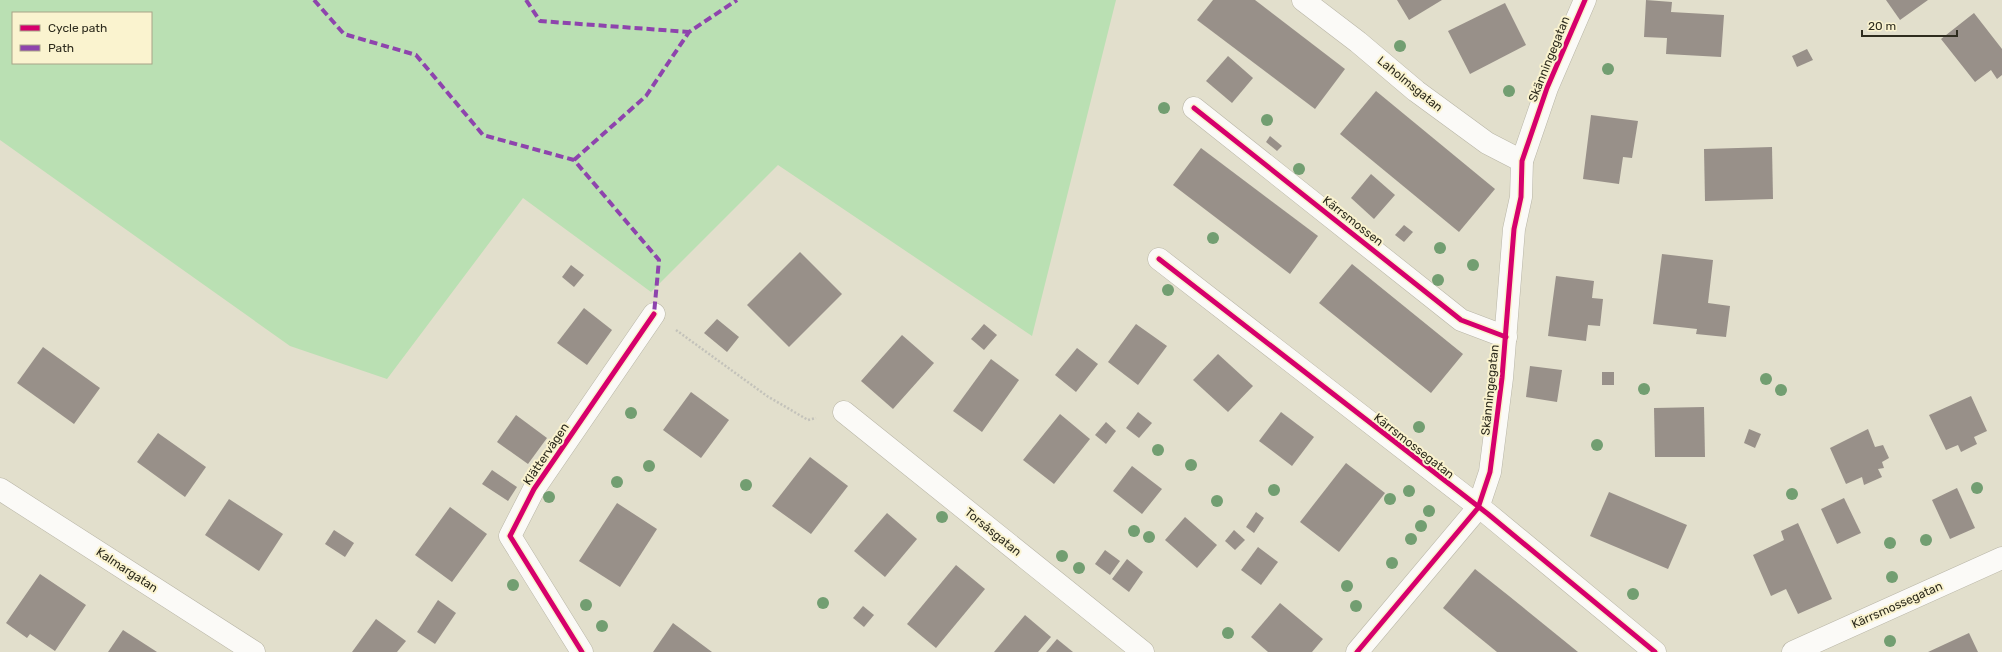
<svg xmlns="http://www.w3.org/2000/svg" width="2002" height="652" font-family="Rubik,sans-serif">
  <rect width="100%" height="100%" fill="#e2dfcc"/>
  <!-- green -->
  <path fill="#bae0b3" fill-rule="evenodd" d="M0,0h1116l-84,336 -254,-171 -127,127 -128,-94 -136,181 -97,-33 -290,-206zM13,13h138v50h-138z"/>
  <!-- building -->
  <g fill="#989089">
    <path d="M1213,0h42l90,69 -30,40 -118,-89z"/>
    <path d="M1397,0h45l-33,20z"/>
    <path d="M1646,0l26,2 -1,10 53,3 -3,42 -55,-3 1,-16 -23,-1z"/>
    <path d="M1886,0h42l-28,20z"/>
    <path d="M1505,3l21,42 -56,29 -22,-43z"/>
    <path d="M1974,13l28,36v26l-5,4 -6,-9 -16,12 -34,-43z"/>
    <path d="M1807,49l6,11 -16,7 -5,-11z"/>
    <path d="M1228,56l25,22 -21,25 -26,-22z"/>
    <path d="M1376,91l119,98 -36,43 -119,-98z"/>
    <path d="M1591,115l47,6 -6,37 -9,-1 -4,27 -36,-5z"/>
    <path d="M1270,136l12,10 -5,5 -11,-9z"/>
    <path d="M1772,147l1,52 -68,2 -1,-52z"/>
    <path d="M1201,148l117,88 -28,38 -117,-89z"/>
    <path d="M1371,174l24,21 -21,24 -23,-21z"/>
    <path d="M1404,225l9,7 -9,10 -9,-7z"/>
    <path d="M800,252l42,42 -53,53 -42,-42z"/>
    <path d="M1662,254l51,6 -5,43 22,3 -4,31 -30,-3 1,-5 -44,-5z"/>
    <path d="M1352,264l111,90 -32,39 -112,-90z"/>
    <path d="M571,265l13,10 -10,12 -12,-10z"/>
    <path d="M1556,276l38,5 -2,17 11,1 -3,27 -12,-1 -2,16 -38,-5z"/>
    <path d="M584,308l28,22 -25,35 -30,-22z"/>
    <path d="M717,319l22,18 -12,15 -23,-19z"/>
    <path d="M984,324l13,11 -13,15 -13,-11z"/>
    <path d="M1136,324l31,22 -29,39 -30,-23z"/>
    <path d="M902,335l32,28 -41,46 -32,-28z"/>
    <path d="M43,347l57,41 -26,36 -57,-41z"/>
    <path d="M1077,348l21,16 -22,28 -21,-17z"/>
    <path d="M1218,354l35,32 -25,26 -35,-32z"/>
    <path d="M991,359l28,21 -37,52 -29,-21z"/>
    <path d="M1530,366l32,4 -5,32 -31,-5z"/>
    <rect x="1602" y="372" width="12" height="13"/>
    <path d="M691,392l38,28 -28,38 -38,-28z"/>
    <path d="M1971,396l16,35 -13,6 3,7 -16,8 -3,-7 -12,5 -17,-35z"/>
    <path d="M1704,407l1,50h-50l-1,-49z"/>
    <path d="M1138,412l14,11 -13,15 -13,-10z"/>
    <path d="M1281,412l33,25 -22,29 -33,-25z"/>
    <path d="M1060,414l30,25 -36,45 -31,-24z"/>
    <path d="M516,415l31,23 -19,26 -31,-22z"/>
    <path d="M1106,422l10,9 -10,13 -11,-9z"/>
    <path d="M1749,429l12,5 -6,14 -11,-5z"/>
    <path d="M1868,429l7,18 8,-2 6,13 -7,4 2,6 -6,1 4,8 -18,8 -2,-8 -16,7 -16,-36z"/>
    <path d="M158,433l48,34 -21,30 -48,-35z"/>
    <path d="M810,457l38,29 -37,48 -39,-28z"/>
    <path d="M1346,463l39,30 -46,59 -39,-30z"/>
    <path d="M1132,466l30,23 -20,25 -29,-23z"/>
    <path d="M492,470l25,17 -9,14 -26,-17z"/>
    <path d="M1957,488l18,40 -25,11 -18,-39z"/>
    <path d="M1609,492l78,33 -19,44 -78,-33z"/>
    <path d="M1844,498l17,35 -24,11 -16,-35z"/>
    <path d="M229,499l54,35 -24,37 -54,-36z"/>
    <path d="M617,503l40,26 -37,58 -41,-26z"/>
    <path d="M450,507l37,27 -35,48 -37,-27z"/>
    <path d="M1256,512l8,6 -10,15 -8,-6z"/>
    <path d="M887,513l30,26 -32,38 -31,-26z"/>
    <path d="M1185,517l32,28 -20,23 -32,-28z"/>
    <path d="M1798,523l34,76 -34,15 -12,-25 -15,7 -18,-41 31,-15 -3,-9z"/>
    <path d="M334,530l20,13 -9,14 -20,-13z"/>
    <path d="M1234,530l11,10 -10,10 -10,-9z"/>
    <path d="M1258,547l20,15 -17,23 -20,-15z"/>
    <path d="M1105,550l15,11 -10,14 -15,-11z"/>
    <path d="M1127,559l16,13 -14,20 -17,-13z"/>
    <path d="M956,565l29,24 -49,59 -29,-24z"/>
    <path d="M1475,569l34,27 69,56h-81l-54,-44z"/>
    <path d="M40,574l46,31 -31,46 -25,-17 -3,4 -21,-15z"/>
    <path d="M438,600l18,13 -21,31 -18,-12z"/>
    <path d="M1280,603l43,36 -11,13h-44l-17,-15z"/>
    <path d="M863,606l11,9 -10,12 -11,-9z"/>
    <path d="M1025,615l26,22 -13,15h-44z"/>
    <path d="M376,619l30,22 -9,11h-45z"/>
    <path d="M673,623l39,29h-59z"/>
    <path d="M123,630l34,22h-49z"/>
    <path d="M1969,633l9,19h-50z"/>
    <path d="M1057,639l16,13h-27z"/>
  </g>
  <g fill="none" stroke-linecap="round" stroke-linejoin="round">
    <defs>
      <g id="minor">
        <path d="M1303,0l55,42 58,49 71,52 35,18"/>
        <path d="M1194,108l267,212 45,17"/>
        <path d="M1159,259l329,255 167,138"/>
        <path d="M844,412l299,240"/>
        <path d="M0,489l254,163"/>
        <path d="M582,652l-72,-116 24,-47 120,-175"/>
        <path d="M1357,652l121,-144 12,-36 12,-94 12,-149 7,-32 1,-36 25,-73 38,-88"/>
        <path d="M1793,652l209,-94"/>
      </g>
    </defs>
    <!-- minor casing -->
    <use href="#minor" stroke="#b8b5a6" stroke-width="23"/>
    <!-- path -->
    <path stroke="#c3c2ba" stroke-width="2.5" stroke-dasharray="2 2" stroke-linecap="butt" d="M676,330l91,66 41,24 8,-2"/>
    <!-- minor -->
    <use href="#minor" stroke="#fbfaf7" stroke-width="22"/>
    <!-- quiet -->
    <g stroke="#8e44ad" stroke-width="4" stroke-dasharray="8 4" stroke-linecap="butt">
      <path d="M314,0l30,34 72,21 67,80 91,25 85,100 -5,54"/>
      <path d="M526,0l14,21 149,11"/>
      <path d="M574,160l72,-64 43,-64 48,-32"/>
    </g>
    <defs>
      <g id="cycleway">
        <path d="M1194,108l267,212 45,17"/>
        <path d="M1159,259l329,255 167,138"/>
        <path d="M582,652l-72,-116 24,-47 120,-175"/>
        <path d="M1357,652l121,-144 12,-36 12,-94 12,-149 7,-32 1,-36 25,-73 38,-88"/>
      </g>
    </defs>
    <!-- cycleway casing -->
    <use href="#cycleway" stroke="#faf3cf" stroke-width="8"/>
    <!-- cycleway -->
    <use href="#cycleway" stroke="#d6006c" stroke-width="5"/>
  </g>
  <!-- trees -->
  <g fill="#729e71">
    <circle cx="1400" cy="46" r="6"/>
    <circle cx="1608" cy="69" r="6"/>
    <circle cx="1509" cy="91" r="6"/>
    <circle cx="1164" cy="108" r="6"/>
    <circle cx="1267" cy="120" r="6"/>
    <circle cx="1299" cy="169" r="6"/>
    <circle cx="1213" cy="238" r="6"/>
    <circle cx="1440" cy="248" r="6"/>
    <circle cx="1473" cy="265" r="6"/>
    <circle cx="1438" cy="280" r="6"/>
    <circle cx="1168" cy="290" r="6"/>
    <circle cx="1766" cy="379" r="6"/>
    <circle cx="1644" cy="389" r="6"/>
    <circle cx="1781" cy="390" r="6"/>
    <circle cx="631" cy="413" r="6"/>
    <circle cx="1419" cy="427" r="6"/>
    <circle cx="1597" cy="445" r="6"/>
    <circle cx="1158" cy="450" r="6"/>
    <circle cx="1191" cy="465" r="6"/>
    <circle cx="649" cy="466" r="6"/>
    <circle cx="617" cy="482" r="6"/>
    <circle cx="746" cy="485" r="6"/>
    <circle cx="1977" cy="488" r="6"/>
    <circle cx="1274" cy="490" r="6"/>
    <circle cx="1409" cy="491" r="6"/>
    <circle cx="1792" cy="494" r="6"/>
    <circle cx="549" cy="497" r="6"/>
    <circle cx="1390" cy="499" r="6"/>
    <circle cx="1217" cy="501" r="6"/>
    <circle cx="1429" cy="511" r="6"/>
    <circle cx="942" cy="517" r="6"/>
    <circle cx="1421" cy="526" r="6"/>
    <circle cx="1134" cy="531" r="6"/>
    <circle cx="1149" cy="537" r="6"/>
    <circle cx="1411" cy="539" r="6"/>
    <circle cx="1926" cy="540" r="6"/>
    <circle cx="1890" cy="543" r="6"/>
    <circle cx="1062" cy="556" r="6"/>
    <circle cx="1392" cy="563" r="6"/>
    <circle cx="1079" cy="568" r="6"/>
    <circle cx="1892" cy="577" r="6"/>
    <circle cx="513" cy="585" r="6"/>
    <circle cx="1347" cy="586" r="6"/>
    <circle cx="1633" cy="594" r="6"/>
    <circle cx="823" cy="603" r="6"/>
    <circle cx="586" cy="605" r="6"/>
    <circle cx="1356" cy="606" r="6"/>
    <circle cx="602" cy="626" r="6"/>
    <circle cx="1228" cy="633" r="6"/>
    <circle cx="1890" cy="641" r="6"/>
  </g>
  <g text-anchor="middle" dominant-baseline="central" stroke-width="4" stroke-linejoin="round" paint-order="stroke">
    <!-- street labels -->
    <g font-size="12" fill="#2e2c1e" stroke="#faf3cf">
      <text transform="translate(1549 59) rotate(-68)">Skänningegatan</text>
      <text transform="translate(1410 84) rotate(39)">Laholmsgatan</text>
      <text transform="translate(1353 221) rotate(38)">Kärrsmossen</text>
      <text transform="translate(1490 390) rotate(-84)">Skänningegatan</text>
      <text transform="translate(1414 446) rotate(38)">Kärrsmossegatan</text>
      <text transform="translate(546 454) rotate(-56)">Klättervägen</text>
      <text transform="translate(993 532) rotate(39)">Torsåsgatan</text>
      <text transform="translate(127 570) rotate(33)">Kalmargatan</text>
      <text transform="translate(1897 605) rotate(-24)">Kärrsmossegatan</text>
    </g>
  </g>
  <!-- legend -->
  <rect x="12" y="12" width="140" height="52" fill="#faf3cf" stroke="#a8a388"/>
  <rect x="20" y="25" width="20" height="6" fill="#d6006c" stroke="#a8a388"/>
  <text x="48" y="32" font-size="12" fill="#2e2c1e">Cycle path</text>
  <rect x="20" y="45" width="20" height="6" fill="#8e44ad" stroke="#a8a388"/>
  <text x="48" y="52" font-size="12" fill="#2e2c1e">Path</text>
  <!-- scale -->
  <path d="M1862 30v6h95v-6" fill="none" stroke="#2e2c1e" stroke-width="2"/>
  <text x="1868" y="30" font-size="12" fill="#2e2c1e" stroke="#faf3cf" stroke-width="3" paint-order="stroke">20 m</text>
</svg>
